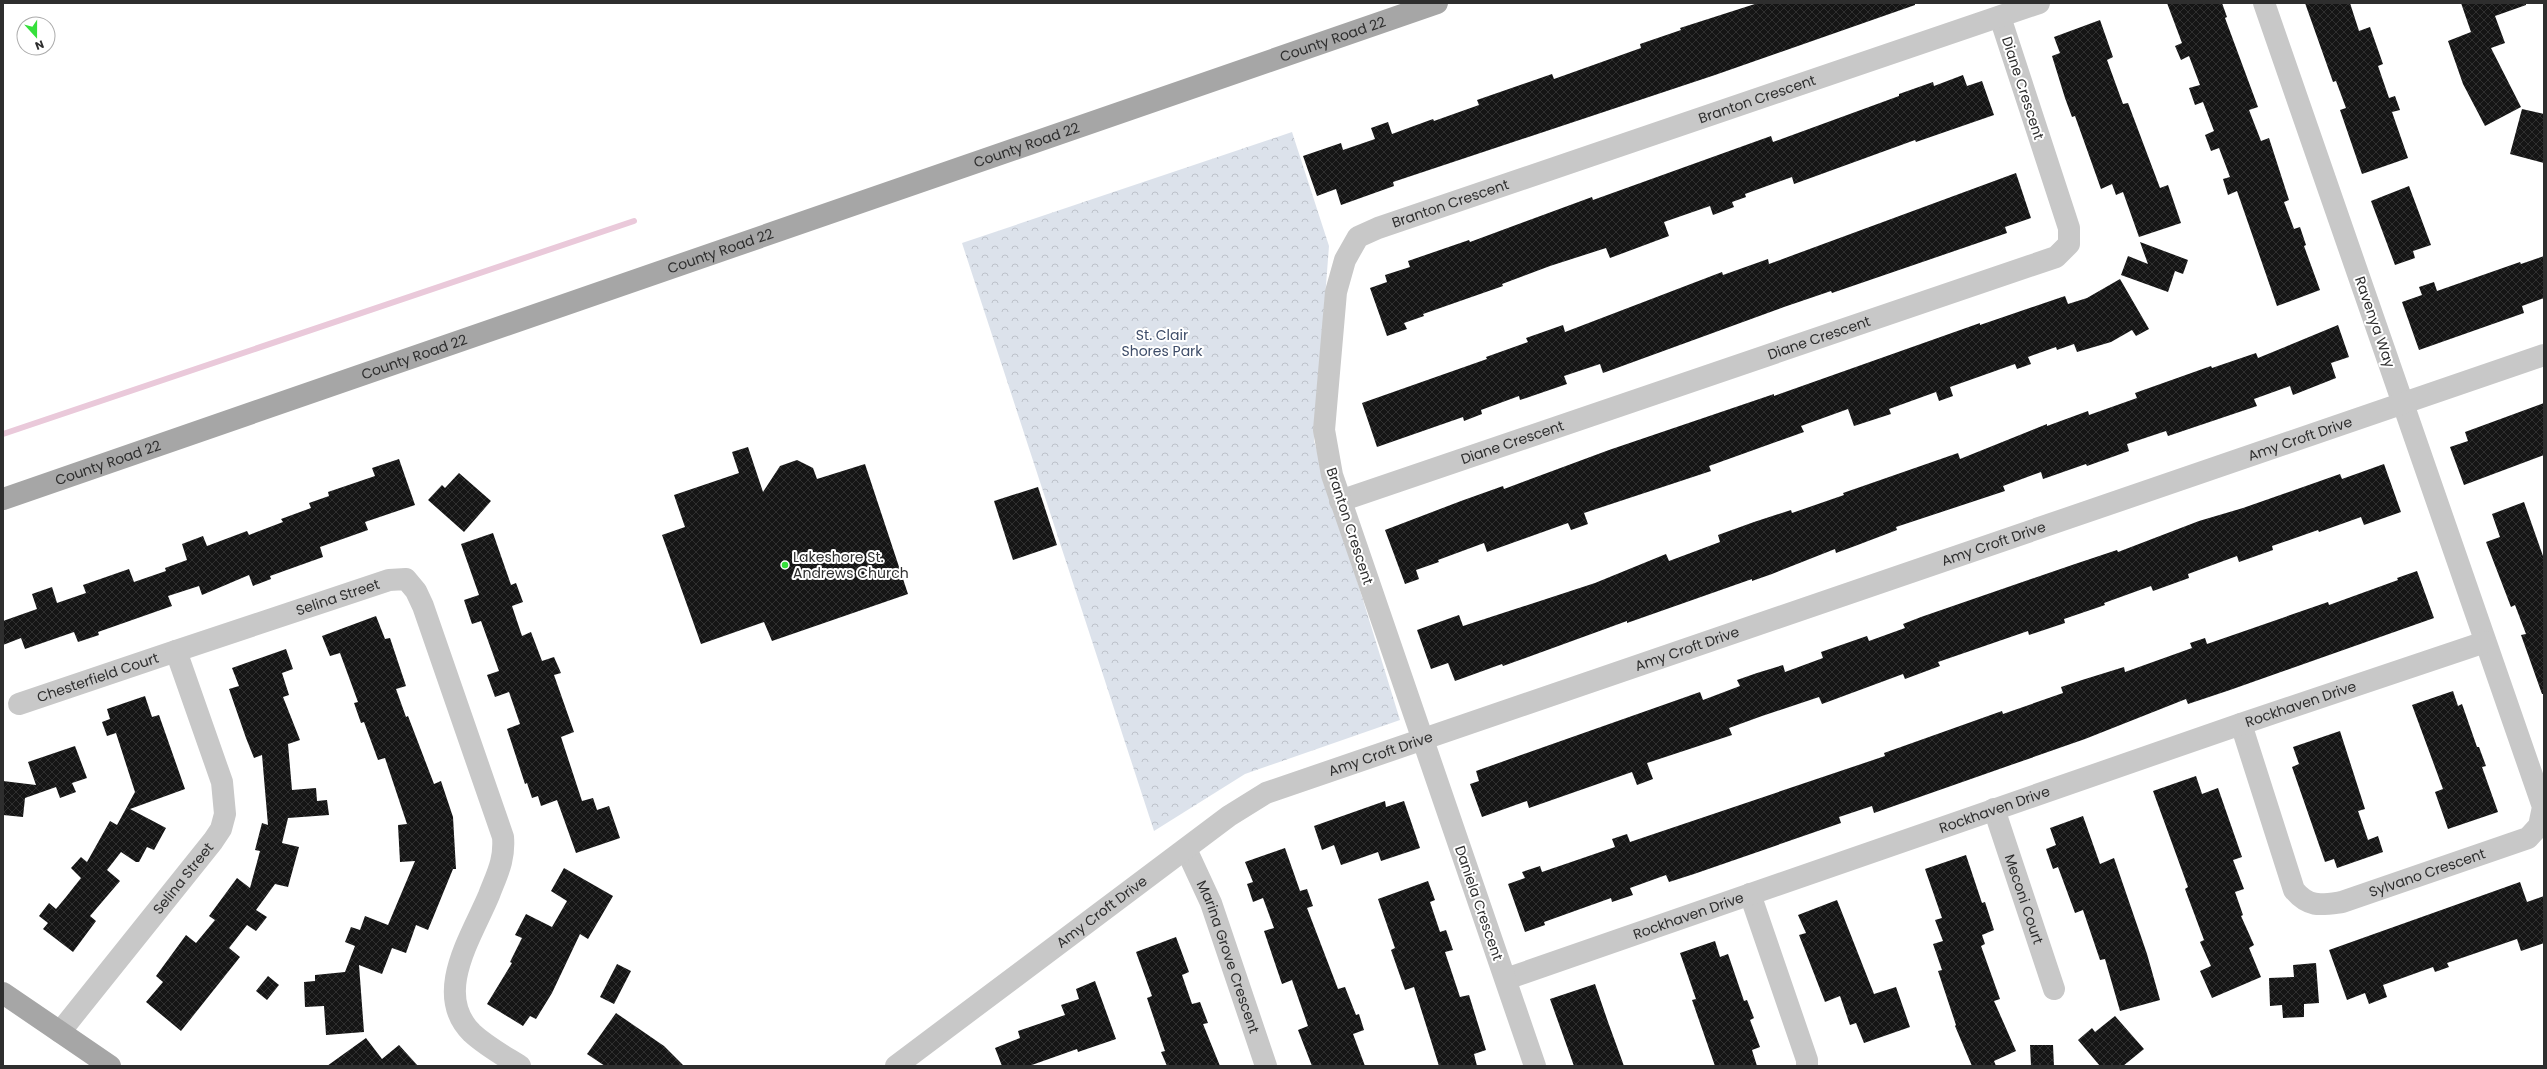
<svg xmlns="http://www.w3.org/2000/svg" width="2547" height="1069" font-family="Poppins,sans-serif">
  <defs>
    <pattern id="park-crowns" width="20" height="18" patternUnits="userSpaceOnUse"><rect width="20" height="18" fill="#dce2eb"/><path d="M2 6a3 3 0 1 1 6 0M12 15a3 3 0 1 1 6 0" fill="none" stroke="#bdc2ca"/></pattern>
    <pattern id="building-cross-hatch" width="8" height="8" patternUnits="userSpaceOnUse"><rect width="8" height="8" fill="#151515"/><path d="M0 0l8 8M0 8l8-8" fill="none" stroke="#2f2f2f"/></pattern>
  </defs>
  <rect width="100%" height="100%" fill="#fff"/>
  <!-- park -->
  <path fill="url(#park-crowns)" d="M1292,132l37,114 -15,195 86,279 -155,54 -91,57 -192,-588z"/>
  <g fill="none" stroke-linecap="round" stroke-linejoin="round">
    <!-- stream -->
    <path stroke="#eac9da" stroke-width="6" d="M3,434l631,-213"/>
  </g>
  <!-- building -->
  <g fill="url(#building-cross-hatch)">
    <path d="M1758,3h157v2l-200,70 -322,107 1,4 -53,19 -5,-16 -19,7 -14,-40 38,-13 2,7 32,-11 -4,-11 17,-6 4,12 41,-15 1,2 45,-16 -2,-5 75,-26 2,5 87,-31 -1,-4 41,-14 -1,-2z"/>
    <path d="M2167,3h55l5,14 -2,1 33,89 -9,3 12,31 8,-3 20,62 -5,2 10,27 6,-2 6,18 -2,1 16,44 -43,16 -40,-115 -9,4 -5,-16 7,-2 -11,-29 -8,3 -6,-16 9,-4 -11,-29 -8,3 -6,-17 11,-3 -11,-29 -8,4 -6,-14 7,-3z"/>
    <path d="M2305,3h45l9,28 11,-4 13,37 -5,2 11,32 6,-2 5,14 -8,2 16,46 -46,16 -22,-64 6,-2 -10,-27 -3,1z"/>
    <path d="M2461,3h65v2l-31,11 10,27 -14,5 30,59 -36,19 -22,-42 -15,-43 23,-9z"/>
    <path d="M2100,20l13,37 -6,3 16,44 5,-1 32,85 8,-3 13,38 -42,14 -16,-45 -7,3 -4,-11 -11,5 -26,-73 -3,1 -7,-19 -13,-42 8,-3 -6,-16z"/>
    <path d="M1963,75l4,11 15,-5 12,34 -78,27 -1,-2 -121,44 -2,-7 -47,17 1,3 -14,5 2,5 -21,8 -3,-9 -46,16 5,14 -59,22 -4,-10 -56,18 -48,18 1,2 -80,28 1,2 -20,7 3,6 -20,7 -17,-48 17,-6 -2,-7 25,-8 -2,-6 61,-21 1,2 122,-45 1,3 178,-64 2,6 126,-46v-2l34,-12 1,4z"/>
    <path d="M2522,109l22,5v49l-34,-9z"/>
    <path d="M2016,173l15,45 -26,9 2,6 -175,60 -1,-2 -47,16 -181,66 -3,-9 -36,12 3,8 -47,16 -1,-4 -38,14 1,4 -18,7 -1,-4 -86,30 -15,-44 125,-44 -1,-2 42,-15 -2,-4 37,-13 2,7 157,-60 1,3 45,-16 1,5z"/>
    <path d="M2409,186l22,59 -18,6 2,7 -20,7 -24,-64z"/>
    <path d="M2140,242l48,18 -5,14 -8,-3 -7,21 -47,-17 7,-19 20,8z"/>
    <path d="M2544,256v42l-22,8 2,7 -105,37 -17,-48 20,-7 -3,-8 15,-5 3,9 83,-29 1,2z"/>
    <path d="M2120,279l29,50 -13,7 -4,-6 -21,12 -34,10 -3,-8 -17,6 -1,-3 -28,10 3,7 -14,5 -2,-5 -65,23 3,9 -14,5 -3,-9 -47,17 2,5 -37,12 -6,-17 -47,17 3,6 -95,34 2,5 -127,42 4,11 -17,6 -3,-7 -81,29 -3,-9 -46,17 1,2 -23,8 3,9 -14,5 -20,-54 76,-29 42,-15 1,3 105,-39 165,-56v2l206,-73v2l85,-29 3,8 19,-6z"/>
    <path d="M2338,325l11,32 -18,6 5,15 -43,17 -3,-9 -36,13 3,7 -89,30 -2,-5 -39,13 2,7 -42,15 -1,-2 -43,15 -2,-7 -38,14 2,5 -109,36 1,3 -42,16 -19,7 -1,-4 -63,25 -20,7v-2l-125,44v-2l-124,45 -1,-2 -47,17 -7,-18 -17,6 -14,-39 42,-15 4,11 132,-43 71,-29 3,7 51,-19 -2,-7 36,-13 37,-12 1,3 52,-18 -1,-2 115,-40 2,6 87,-35v2l41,-15 1,4 48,-17 -2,-5 76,-27 1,2 44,-15 2,5z"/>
    <path d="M2544,403v52l-80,30 -14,-38 18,-6 -3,-9z"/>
    <path d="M748,447l15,45 17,-26 17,-6 16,8 4,11 48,-15 43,130 -136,47 -8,-19 -63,22 -39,-109 23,-8 -11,-32 65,-22 -7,-21z"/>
    <path d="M399,459l16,46 -50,17 3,8 -48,17 3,10 -53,19 1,3 -18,7 -4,-11 -47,20 -3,-9 -31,10 4,10 -74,26 1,3 -21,7 -4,-10 -49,17 -4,-11 -18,7v-24l34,-12 -5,-15 20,-7 5,16 29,-10 -3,-8 46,-16 5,13 32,-11 -1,-3 22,-8 -5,-16 21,-8 4,10 40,-15 2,4 34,-13 -2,-3 30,-11 -2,-5 20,-7 -1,-4 47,-16 -3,-8z"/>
    <path d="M2384,464l17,48 -37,13 -3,-8 -42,15 -1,-2 -46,16 1,4 -34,12 -2,-6 -49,18 1,4 -36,13 -2,-5 -47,17 1,2 -41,14 1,4 -36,12 -1,-4 -90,31 2,4 -35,13 -2,-5 -81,30 -3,-7 -57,19 -33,12 3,7 -85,28 6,16 -16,6 -5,-13 -103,36 -2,-7 -45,16 -12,-33 9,-3 -3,-10 224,-79 3,8 37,-14 -3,-6 20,-7 26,-8 2,7 38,-14 -2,-6 46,-16 2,5 36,-13 -2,-4 18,-7 154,-53 42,-14 1,2 81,-31 44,-13 97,-34 2,5z"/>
    <path d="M459,473l32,28 -27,31 -36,-32 14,-15 3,3z"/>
    <path d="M1038,487l19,58 -44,15 -19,-59z"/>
    <path d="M2524,502l20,57v135h-2l-21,-59 5,-1 -11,-29 -4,2 -25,-65 14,-5 -8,-23z"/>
    <path d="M493,533l18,52 5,-2 7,19 -11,4 10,30 9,-4 11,29 12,-4 7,16 -7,2 20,57 -13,5 21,64 11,-3 4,12 12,-4 11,32 -44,15 -19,-53 -16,6 -3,-10 -6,2 -5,-15 -2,1 -18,-55 13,-5 -11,-32 -14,5 -8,-22 12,-4 -18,-50 -9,3 -8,-24 15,-5 -18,-51z"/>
    <path d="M2417,571l17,47 -204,72 -42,14 -2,-5 -101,40 -211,74 -2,-7 -33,11 2,6 -147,51 -25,8 -3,-7 -36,13 3,7 -21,7 -1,-4 -67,24 1,3 -20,7 -17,-48 17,-6 -3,-6 18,-6 2,6 73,-25 -3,-8 15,-5 3,8 255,-86 -1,-3 118,-42 1,3 60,-21 -2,-6 21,-7 42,-13 1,5 67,-24 -2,-5 15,-5 2,6 121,-42 1,3 69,-25 -1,-2z"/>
    <path d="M376,616l9,23 5,-1 16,48 -10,3 10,28 2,-1 26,68 7,-3 12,36 3,52h-3l-25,61 -12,-5 -10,28 -14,-5 -10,26 -23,-9 5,67 -38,3 -2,-29 -19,1 -1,-25 11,-1v-6l30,-3 10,-26 -10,-4 6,-15 9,3 5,-14 23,9 27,-64 -15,1 -2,-37 9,-1 -22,-66 -7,2 -14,-38 -3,1 -7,-20 4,-1 -18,-49 -10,3 -8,-20z"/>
    <path d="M286,649l7,20 -11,4 7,22 -6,2 17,43 -12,4 4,46 24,-2 1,13 10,-1 2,15 -41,3 -6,25 17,4 -11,40 -13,-3 -19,26 11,7 -11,14 -9,-6 -18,23 11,9 -59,74 -35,-29 17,-20 -7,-6 30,-41 10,8 19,-23 -6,-4 28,-38 13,10 10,-37 -5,-1 7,-27 6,2 -6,-70 -8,3 -8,-20 -17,-49 10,-3 -7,-18z"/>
    <path d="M2453,691l5,15 4,-2 15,43h2l7,19 -4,1 16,45 -50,17 -13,-37 8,-3 -31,-84z"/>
    <path d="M145,696l7,21 7,-2 26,74 -55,20 36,19 -12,22 -7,-3 -8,15h-3l-15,-10 -14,18 13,11 -30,35 6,5 -23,31 -30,-23 5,-6 -9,-7 10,-13 7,6 10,-12 15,-19 -10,-10 10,-11 6,5 23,-41 7,4 18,-33 -19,-59 -9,3 -5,-14 8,-3 -3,-10z"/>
    <path d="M2340,731l25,78 -7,2 10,29 10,-4 5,16 -46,16 -3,-9 -9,3 -33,-95 7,-3 -6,-17z"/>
    <path d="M75,746l12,32 -15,5 4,9 -16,6 -4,-11 -31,11 -2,19 -20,-2v-34l33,4 -8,-23z"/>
    <path d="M2196,776l6,18 16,-6 24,69 -9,3 11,29 -9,3 8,23 -2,1 13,29 -5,3 12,29 -49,21 -12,-27 11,-5 -11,-24 4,-2 -19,-51 3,-2 -35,-96z"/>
    <path d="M1385,801l1,6 18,-6 16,47 -39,13 -3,-9 -37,13 -7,-20 -12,5 -8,-24z"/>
    <path d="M2083,816l17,48 14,-6 33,96 13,46 -40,11 -15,-52 -5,1 -17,-50 -8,3 -17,-46 -5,2 -7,-20 10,-4 -6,-17z"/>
    <path d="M1285,848l15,43 7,-2 6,17 -6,2 31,81 7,-2 11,28 3,-1 5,16 -11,4 12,32h-53l-14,-36 10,-4 -16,-46 -10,4 -18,-53 10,-3 -11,-30 -10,4 -6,-18 6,-2 -8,-20z"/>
    <path d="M1966,855l16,48 3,-1 9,28 -12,5 3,9 -4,2 19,53 -6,2 22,50 -22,10 2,5h-24l-17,-40 1,-1 -18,-54 4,-1 -9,-26 10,-3 -8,-21 7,-2 -17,-49z"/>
    <path d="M564,868l49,28 -25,43 -8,-5 -28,59 -16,26 -6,-3 -7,10 -36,-22 25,-41 -2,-1 12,-24 -7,-3 11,-21 26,13 15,-26 -16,-10z"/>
    <path d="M1428,881l7,19 -5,2 10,30 6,-2 7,20 -8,2 15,45 9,-2 17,55 -12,4 3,12h-38l-25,-79 -9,3 -14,-40 4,-2 -17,-49z"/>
    <path d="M2520,882l7,20 17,-6v47l-23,8 -4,-12 -70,24 2,4 -14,5 -2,-5 -50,18 4,12 -18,7 -4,-11 -18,7 -18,-50z"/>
    <path d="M1837,900l37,94 22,-7 14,40 -46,16 -8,-20 -6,2 -10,-29 -15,6 -26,-67 7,-2 -8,-18z"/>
    <path d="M1176,937l13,35 -7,3 10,29 8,-2 8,21 -5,1 17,42h-53l-6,-14 4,-1 -18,-53 5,-2 -16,-44z"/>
    <path d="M1715,941l5,16 8,-3 16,47 3,-1 7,18 -4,2 10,27 -8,3 5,16h-42l-23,-66 4,-1 -16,-46z"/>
    <path d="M2316,963l3,40 -15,1v13l-21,1 -1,-13 -12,1 -1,-28 25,-1 -1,-12z"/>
    <path d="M617,964l14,7 -17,33 -14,-7z"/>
    <path d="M268,976l11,9 -12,15 -11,-9z"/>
    <path d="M1095,981l21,58 -38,13 -1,-3 -48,17h-27l-7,-18 25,-10 -2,-7 47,-16 -4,-10 18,-6 -3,-10z"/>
    <path d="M1595,984l13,38 16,44h-50l-24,-67z"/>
    <path d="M616,1013l48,33 20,20h-79l-18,-12z"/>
    <path d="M2115,1016l29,33 -21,17h-23l-22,-26 14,-12 3,4z"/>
    <path d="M366,1038l16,21 17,-14 19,21h-91z"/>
    <path d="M2030,1045h23l1,21h-23z"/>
  </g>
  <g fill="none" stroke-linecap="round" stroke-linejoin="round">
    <!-- minor -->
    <g stroke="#c8c8c8" stroke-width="22">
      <path id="s1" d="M1340,501l716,-244 13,-13v-16l-69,-211"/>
      <path id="s2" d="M19,704l157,-53"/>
      <path id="s3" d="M2241,724l53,166c15,18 27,15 48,12l186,-64 11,-12 4,-19 -279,-804"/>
      <path id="s4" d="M1994,809l60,180"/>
      <path id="s5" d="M1186,849l25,54 55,163"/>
      <path d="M1750,894l57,166v6"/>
      <path id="s6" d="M1506,979l735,-255 244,-82"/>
      <path id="s7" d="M60,1032l153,-191 8,-12 4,-15 -3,-32 -46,-131 213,-71 17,-1 10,12 7,15 80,231c2,23 -6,37 -14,58 -17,41 -57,99 -17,138 14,13 32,23 48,33"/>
      <path id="s8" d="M896,1066l333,-250 37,-23 1278,-438"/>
      <path id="s9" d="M1535,1066l-203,-591 -8,-45 12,-138 9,-32 13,-23 20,-9 661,-225"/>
    </g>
    <!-- major -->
    <g stroke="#a6a6a6" stroke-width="22">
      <path id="s10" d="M3,499l1434,-496"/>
      <path d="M3,993l107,73"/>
    </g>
  </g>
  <!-- markers -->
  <circle fill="#35e03b" stroke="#fff" stroke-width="1.5" cx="785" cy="565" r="4"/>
  <g text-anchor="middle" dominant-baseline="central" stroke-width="4" stroke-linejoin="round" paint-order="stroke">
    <!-- street labels -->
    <g font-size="14" fill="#2e2e2e" stroke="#fff">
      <text stroke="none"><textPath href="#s10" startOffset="1407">County Road 22</textPath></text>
      <text transform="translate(2023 88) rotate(72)">Diane Crescent</text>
      <text stroke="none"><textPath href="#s9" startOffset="1291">Branton Crescent</textPath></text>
      <text stroke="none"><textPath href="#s10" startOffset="1083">County Road 22</textPath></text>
      <text stroke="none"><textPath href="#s9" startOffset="967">Branton Crescent</textPath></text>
      <text stroke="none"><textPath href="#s10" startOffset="759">County Road 22</textPath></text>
      <text transform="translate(2375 322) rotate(71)">Ravenya Way</text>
      <text stroke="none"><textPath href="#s1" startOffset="506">Diane Crescent</textPath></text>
      <text stroke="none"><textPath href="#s10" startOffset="435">County Road 22</textPath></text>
      <text stroke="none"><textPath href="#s8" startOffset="1553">Amy Croft Drive</textPath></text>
      <text stroke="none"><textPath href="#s1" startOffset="182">Diane Crescent</textPath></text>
      <text stroke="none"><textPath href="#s10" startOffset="111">County Road 22</textPath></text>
      <text transform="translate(1350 526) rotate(72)">Branton Crescent</text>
      <text stroke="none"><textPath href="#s8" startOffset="1229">Amy Croft Drive</textPath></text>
      <text stroke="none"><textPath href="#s7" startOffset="616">Selina Street</textPath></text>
      <text stroke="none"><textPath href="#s8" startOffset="905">Amy Croft Drive</textPath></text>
      <text stroke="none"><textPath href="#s2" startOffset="83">Chesterfield Court</textPath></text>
      <text stroke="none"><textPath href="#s6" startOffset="841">Rockhaven Drive</textPath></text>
      <text stroke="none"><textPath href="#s8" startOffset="581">Amy Croft Drive</textPath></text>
      <text stroke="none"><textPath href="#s6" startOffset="517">Rockhaven Drive</textPath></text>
      <text stroke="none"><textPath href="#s3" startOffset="317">Sylvano Crescent</textPath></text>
      <text stroke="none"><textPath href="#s7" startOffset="197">Selina Street</textPath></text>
      <text stroke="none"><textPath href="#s4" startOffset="95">Meconi Court</textPath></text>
      <text transform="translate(1479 903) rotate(71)">Daniela Crescent</text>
      <text stroke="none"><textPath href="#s8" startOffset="257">Amy Croft Drive</textPath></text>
      <text stroke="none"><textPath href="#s6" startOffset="193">Rockhaven Drive</textPath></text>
      <text stroke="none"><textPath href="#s5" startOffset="116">Marina Grove Crescent</textPath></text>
    </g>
    <!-- park labels -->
    <g font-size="14" fill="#3d4c68" stroke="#fff">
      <text x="1162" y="335">St. Clair<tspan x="1162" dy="16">Shores Park</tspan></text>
    </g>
    <!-- poi labels -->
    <g font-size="14" fill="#2e2e2e" stroke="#fff" text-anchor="start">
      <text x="793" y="557">Lakeshore St.<tspan x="793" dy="16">Andrews Church</tspan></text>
    </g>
  </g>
  <!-- border -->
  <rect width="2547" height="1069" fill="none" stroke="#2e2e2e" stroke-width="8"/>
  <!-- north arrow -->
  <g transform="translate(36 36) rotate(159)"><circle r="19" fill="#ffffff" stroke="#ababab"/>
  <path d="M0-3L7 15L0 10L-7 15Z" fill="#35e03b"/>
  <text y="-6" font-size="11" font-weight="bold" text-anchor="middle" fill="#2e2e2e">N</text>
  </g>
</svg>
